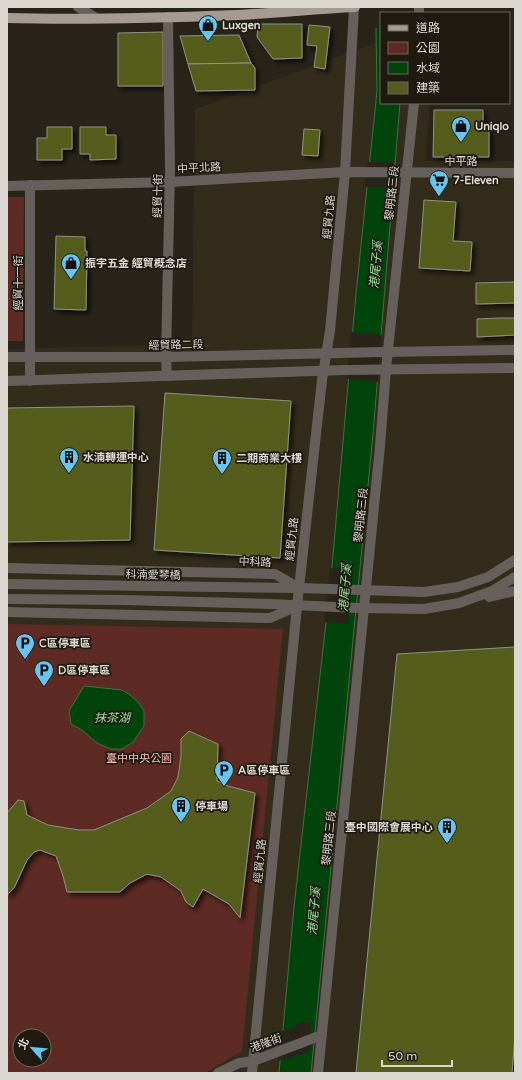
<svg xmlns="http://www.w3.org/2000/svg" width="522" height="1080" font-family="'Varela Round','Noto Sans TC',sans-serif">
  <defs>
    <filter id="shadow"><feDropShadow dx="3.5" dy="3.5" stdDeviation="2" flood-color="#0009"/></filter>
  </defs>
  <rect width="100%" height="100%" fill="#292419"/>
  <!-- built -->
  <path fill="#332c1b" fill-rule="evenodd" d="M381,41v62h49l-5,58h90v912h-508v-724l185,-5 3,-235zM20,1036h24v24h-24z"/>
  <!-- green -->
  <g fill="#5e2a24" fill-rule="evenodd">
    <path d="M7,197h17l-1,144h-16z"/>
    <path d="M7,624l276,5 -41,422 -37,22h-198zM20,1036h24v24h-24z"/>
  </g>
  <!-- water -->
  <g fill="#00440b" stroke="#427046">
    <path d="M377,7l4,6v90h19l-27,331 -62,639h-32l15,-166 37,-329 25,-284 21,-203 -1,-59z"/>
    <path d="M84,686l38,4 8,5 9,8 5,8v15l-11,16 -11,7h-11l-14,-6 -15,-13 -11,-6 -2,-13z"/>
  </g>
  <!-- pier -->
  <g fill="#292419">
    <path d="M375,7h32l1,6h-27v15h-7z"/>
    <path d="M368,162h25v25h-28z"/>
    <path d="M351,332l31,3 -4,47 -31,-3z"/>
    <path d="M330,568l23,2 -5,54 -24,-2z"/>
    <path d="M311,1022l-1,30 -32,9 3,-30 8,-1 10,-7z"/>
  </g>
  <!-- building -->
  <g fill="#555d1e" stroke="#909285" filter="url(#shadow)">
    <path d="M258,24h44v34l-29,1 -16,-22z"/>
    <path d="M309,25l21,2 -5,42 -11,-2 3,-21 -10,-1z"/>
    <path d="M163,32v54h-45v-53z"/>
    <path d="M239,35l12,28 -63,1 -8,-28z"/>
    <path d="M251,63l4,5v22l-59,1 -8,-27z"/>
    <path d="M434,110h49v19h6v28h-56z"/>
    <path d="M47,127h25v22h-10v11h-25v-22h10z"/>
    <path d="M80,127h26v8h10v24l-26,1v-6h-10z"/>
    <path d="M304,129l16,1 -2,26 -16,-1z"/>
    <path d="M424,200l32,2 -3,39 19,1 -2,29 -51,-3z"/>
    <path d="M56,236l29,1v14h2l-1,59 -32,-1z"/>
    <path d="M515,282v21l-39,1v-21z"/>
    <path d="M499,318h16v17l-38,2v-18z"/>
    <path d="M165,393l126,8 -11,157 -126,-8z"/>
    <path d="M134,406l-4,134 -123,2v-134z"/>
    <path d="M515,647v388l-3,38h-156l41,-419z"/>
    <path d="M189,731l29,13 -1,37 11,5 27,7 -15,125 -11,-14 -26,-15 -10,18 -7,-5 -5,-11 -20,-14 -14,-3 -17,9 -10,9h-53l-4,-16 -7,-20 -16,-6 -6,2 -7,8 -13,28 -7,7v-82l11,-13 6,1 3,14 21,10 31,5h15l53,-22 24,-17 7,-14 3,-21v-17z"/>
  </g>
  <g fill="none" stroke-linecap="round" stroke-linejoin="round">
    <!-- minor -->
    <g stroke="#65605c" stroke-width="10">
      <path d="M78,7l18,11"/>
      <path d="M419,13v-6"/>
      <path d="M30,185v196"/>
      <path d="M7,186l163,-4 175,-10 170,1"/>
      <path d="M7,357h159l216,-5 133,-2"/>
      <path d="M167,376l-1,-19 4,-188 -2,-152"/>
      <path d="M7,381l337,-11 171,-2"/>
      <path d="M7,568l268,6 24,14"/>
      <path d="M7,584l292,4 125,4 34,-5 30,-10 27,-17"/>
      <path d="M489,597l26,-6"/>
      <path d="M7,599l116,1 147,4 89,4 65,1 35,-6 33,-12 23,-14"/>
      <path d="M7,612l263,6 25,-11"/>
      <path d="M218,1073l21,-10 14,-2 69,-26"/>
      <path d="M252,1073l45,-467 25,-226 8,-49 15,-159 9,-165"/>
      <path d="M318,1073l62,-627 6,-77 28,-266"/>
    </g>
    <!-- major -->
    <path stroke="#a59b93" stroke-width="10" d="M7,18c77,2 153,0 230,-3 39,-2 79,-6 118,-8"/>
  </g>
  <!-- icons -->
  <defs>
    <symbol id="shop-pin" viewBox="-11 -11 22 30"><path d="M0 17L-7.5 6A9.5 9.5 0 1 1 7.5 6Z" fill="#69c4f1" stroke="#1f1a10"/><path d="M-5-2.5h2.3a2.7 3.5 0 0 1 5.4 0H5L5.5 6h-11ZM-1.5-2.5h3a1.5 2.3 0 0 0-3 0Z" fill="#111"/></symbol>
    <symbol id="supermarket-pin" viewBox="-11 -11 22 30"><path d="M0 17L-7.5 6A9.5 9.5 0 1 1 7.5 6Z" fill="#69c4f1" stroke="#1f1a10"/><path d="M-6-5.5h2.5l.6 2H6L4.5 2H-2.5L-4.4-4H-6ZM-1.5 3.2a1.3 1.3 0 1 0 .1 0ZM3 3.2a1.3 1.3 0 1 0 .1 0Z" fill="#111"/></symbol>
    <symbol id="building-pin" viewBox="-11 -11 22 30"><path d="M0 17L-7.5 6A9.5 9.5 0 1 1 7.5 6Z" fill="#69c4f1" stroke="#1f1a10"/><path d="M-4-6H4V6H1V3H-1V6H-4ZM-2.5-4.3h1.7v1.8h-1.7ZM.8-4.3h1.7v1.8H.8ZM-2.5-1h1.7V.8h-1.7ZM.8-1h1.7V.8H.8Z" fill="#111"/></symbol>
    <symbol id="parking-pin" viewBox="-11 -11 22 30"><path d="M0 17L-7.5 6A9.5 9.5 0 1 1 7.5 6Z" fill="#69c4f1" stroke="#1f1a10"/><path d="M-3.5-5.5H1a3.5 3.5 0 0 1 0 7H-1V5.5H-3.5ZM-1-3.4V-.6H.8a1.4 1.4 0 0 0 0-2.8Z" fill="#111"/></symbol>
  </defs>
  <g fill-rule="evenodd">
    <use href="#shop-pin" x="197" y="14" width="22" height="30"/>
    <use href="#shop-pin" x="450" y="115" width="22" height="30"/>
    <use href="#supermarket-pin" x="428" y="169" width="22" height="30"/>
    <use href="#shop-pin" x="60" y="252" width="22" height="30"/>
    <use href="#building-pin" x="58" y="446" width="22" height="30"/>
    <use href="#building-pin" x="211" y="447" width="22" height="30"/>
    <use href="#parking-pin" x="14" y="632" width="22" height="30"/>
    <use href="#parking-pin" x="33" y="659" width="22" height="30"/>
    <use href="#parking-pin" x="213" y="759" width="22" height="30"/>
    <use href="#building-pin" x="170" y="795" width="22" height="30"/>
    <use href="#building-pin" x="436" y="816" width="22" height="30"/>
  </g>
  <g text-anchor="middle" dominant-baseline="central" stroke-width="3.5" stroke-linejoin="round" paint-order="stroke">
    <!-- poi labels -->
    <g font-size="11" font-weight="bold" fill="#dbd7d1" stroke="#1f1a10" text-anchor="start">
      <text x="222" y="25">Luxgen</text>
      <text x="475" y="126">Uniqlo</text>
      <text x="453" y="180">7-Eleven</text>
      <text x="85" y="263">振宇五金 經貿概念店</text>
      <text x="83" y="457">水湳轉運中心</text>
      <text x="236" y="458">二期商業大樓</text>
      <text x="39" y="643">C區停車區</text>
      <text x="58" y="670">D區停車區</text>
      <text x="238" y="770">A區停車區</text>
      <text x="195" y="806">停車場</text>
      <text x="433" y="827" text-anchor="end">臺中國際會展中心</text>
    </g>
    <!-- street labels -->
    <g font-size="11" fill="#dbd7d1" stroke="#1f1a10">
      <text x="461" y="161">中平路</text>
      <text transform="translate(199 168) rotate(-3)">中平北路</text>
      <text transform="translate(392 193) rotate(-84)">黎明路三段</text>
      <text transform="translate(158 196) rotate(-89)">經貿十街</text>
      <text transform="translate(329 217) rotate(-85)">經貿九路</text>
      <text transform="translate(18 283) rotate(-90)">經貿十一街</text>
      <text transform="translate(176 345) rotate(-1)">經貿路二段</text>
      <text transform="translate(361 515) rotate(-84)">黎明路三段</text>
      <text transform="translate(292 539) rotate(-84)">經貿九路</text>
      <text transform="translate(255 562) rotate(2)">中科路</text>
      <text transform="translate(153 575) rotate(1)">科湳愛琴橋</text>
      <text transform="translate(329 838) rotate(-84)">黎明路三段</text>
      <text transform="translate(260 861) rotate(-85)">經貿九路</text>
      <text transform="translate(266 1043) rotate(-20)">港隆街</text>
    </g>
    <!-- park labels -->
    <g font-size="11" fill="#fdb8ae" stroke="#1f1a10">
      <text x="139" y="758">臺中中央公園</text>
    </g>
    <!-- water labels -->
    <g font-size="12" font-style="italic" fill="#91e493" stroke="#1f1a10">
      <text transform="translate(376 265) rotate(-85)">港尾子溪</text>
      <text transform="translate(345 588) rotate(-85)">港尾子溪</text>
      <text x="112" y="718">抹茶湖</text>
      <text transform="translate(314 911) rotate(-85)">港尾子溪</text>
    </g>
  </g>
  <!-- border -->
  <rect width="522" height="1080" fill="none" stroke="#dbd7d1" stroke-width="16"/>
  <!-- legend -->
  <rect x="380" y="12" width="130" height="92" fill="#1f1a10" stroke="#6a665d"/>
  <rect x="388" y="25" width="20" height="6" fill="#a59b93" stroke="#6a665d"/>
  <text x="416" y="32" font-size="12" fill="#dbd7d1">道路</text>
  <rect x="388" y="42" width="20" height="12" fill="#5e2a24" stroke="#6a665d"/>
  <text x="416" y="52" font-size="12" fill="#dbd7d1">公園</text>
  <rect x="388" y="62" width="20" height="12" fill="#00440b" stroke="#6a665d"/>
  <text x="416" y="72" font-size="12" fill="#dbd7d1">水域</text>
  <rect x="388" y="82" width="20" height="12" fill="#555d1e" stroke="#6a665d"/>
  <text x="416" y="92" font-size="12" fill="#dbd7d1">建築</text>
  <!-- north arrow -->
  <g transform="translate(32 1048) rotate(297)"><circle r="19" fill="#1f1a10" stroke="#6a665d"/>
  <path d="M0-3L7 15L0 10L-7 15Z" fill="#69c4f1"/>
  <text y="-6" font-size="11" font-weight="bold" text-anchor="middle" fill="#dbd7d1">北</text>
  </g>
  <!-- scale -->
  <path d="M382 1060v6h70v-6" fill="none" stroke="#dbd7d1" stroke-width="2"/>
  <text x="388" y="1060" font-size="12" fill="#dbd7d1" stroke="#1f1a10" stroke-width="3" paint-order="stroke">50 m</text>
</svg>
